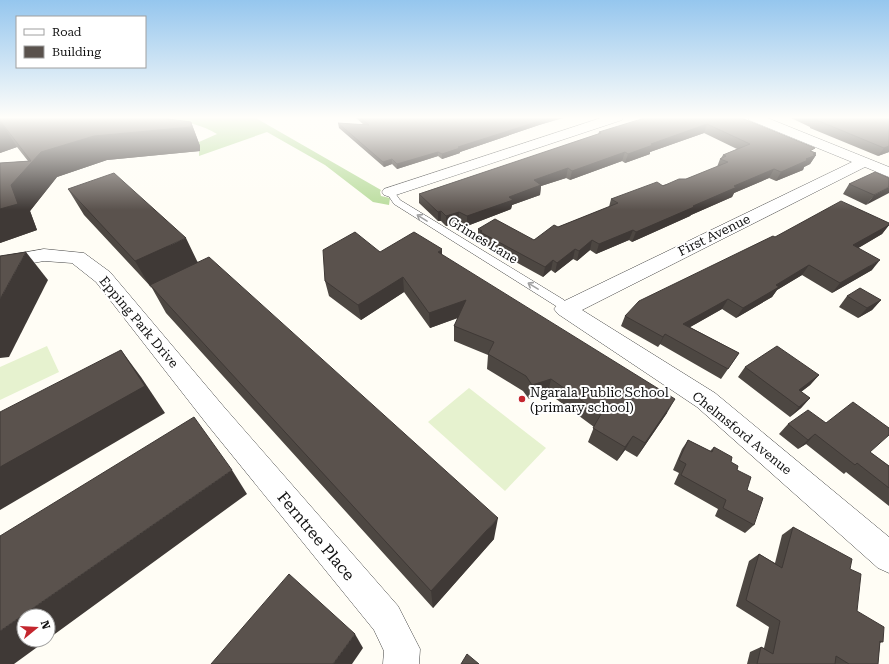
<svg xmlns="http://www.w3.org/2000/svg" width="889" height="664" font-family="'Roboto Serif',serif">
  <rect width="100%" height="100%" fill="#fffdf5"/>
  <!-- forest -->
  <path fill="#b9dc9c" d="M167,117h87l127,73 -1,2 1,4 9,2 -1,7 -16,-3 -48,-37 -58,-33 -68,24v-14l18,-8c-15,-9 -33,-13 -50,-17z"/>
  <!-- pitch -->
  <g fill="#e6f2cf">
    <path d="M47,346l12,26 -59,28v-33z"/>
    <path d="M469,388l77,60 -41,43 -77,-69z"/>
  </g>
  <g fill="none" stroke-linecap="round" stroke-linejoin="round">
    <defs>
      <path id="service" d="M387,190h6l7,10 164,100 6,9 -1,3h-8l-5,-6 -162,-102 -8,-12z"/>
      <g id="minor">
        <path d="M604,117h19l-1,3 -226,75 -6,2 -6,-2 -2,-3 2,-3z"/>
        <path d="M748,117h17l124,50v10l-24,-10 -283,143 133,83 174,144v36l-11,-5 -181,-161 -139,-93 -4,-5 4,-5 294,-142 -103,-42z"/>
        <path d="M44,249l40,4 26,19 114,135 174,199 22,43 -1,15h-36l1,-13 -10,-21 -168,-207 -110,-141 -24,-19 -28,-2 -44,8v-12z"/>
      </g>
    </defs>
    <!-- service casing -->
    <use href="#service" stroke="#444" stroke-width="1"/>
    <!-- minor casing -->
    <use href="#minor" stroke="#444" stroke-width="1"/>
    <!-- service -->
    <use href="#service" fill="#fff" fill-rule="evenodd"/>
    <!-- minor -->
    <use href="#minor" fill="#fff" fill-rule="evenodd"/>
  </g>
  <!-- wall -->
  <g fill="#4d4742">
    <path d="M0,117l97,1 8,-1 86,5 9,24v5l-93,9 -50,17 -27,34 7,19 -37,13v-80l28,-2 -11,-14 -17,6z"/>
    <path d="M355,117h211l-27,8 -79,27v1l-18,6 -4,-3 -41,13 -5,-5 -8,3 -45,-39 -1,-5 26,2z"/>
    <path d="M739,117l77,36 -1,2h1l-6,9 -6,3 -1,3 -27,11 -7,-3 -35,15 -2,4 -41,18 -1,1 -58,26 -3,-2 -33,14 -6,-4 -13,11 -4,-2 -18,14 -4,-3 -8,7 -64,-35v-2l-1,-1v-10l56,11 24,-13 51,-20 2,-8 75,-20 31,-12 3,-8 1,-1 2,-3 14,-6 -33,-16 -54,19v2l-25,9 -3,-2 -52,19 -4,-2 -25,8 -1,9 -28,10 -1,4 -44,17 -9,-4 -12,4 -5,-5h-3l-19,-18v-9l179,-60 1,-2z"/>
    <path d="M789,117h100v35l-11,4 -68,-28v-1z"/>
    <path d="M889,178l-23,27 -23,-11 6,-10z"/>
    <path d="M68,189l130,73 296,277 -61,69 -267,-295 -14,-25 -68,-73z"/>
    <path d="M889,223v2l-7,9 -24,14 14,22 -40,23 -30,-18 -25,15 -5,7 -36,21 -14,-9 -32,18 49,26 -18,26 -61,-35 -2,3 -37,-21 4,-10 150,-79z"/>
    <path d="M380,252l62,3 225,158 -30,44 -12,-7 -8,11 -29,-19 6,-15 -46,-34 -19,6 -6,-8 -36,-22 1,-14 -34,-14v-15l4,-8 -28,10 -26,-36 -43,28 -32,-24 -4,-15z"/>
    <path d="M847,296l34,4 -9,10 -14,8 -19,-11z"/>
    <path d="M745,367l74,8 -9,10 -9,7 9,6 -9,10 -11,9 -52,-40z"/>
    <path d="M826,423l44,29 19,14v40l-43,-34 -2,2 -38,-30 -8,5 -19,-15 9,-10z"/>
    <path d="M688,440l22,11 4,-4 17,15 6,8 10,20 7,35 -9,8 -30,-17 3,-7 -44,-25 5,-11 -6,-3 9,-21z"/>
    <path d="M793,527l57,42 7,42 26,31 -3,1 -2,21h-131l3,-12 11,-5 3,1 5,-21 -33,-21 13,-45 10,-7 16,9 7,-28z"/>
  </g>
  <!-- shaded-wall -->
  <g fill="#3f3936">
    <path d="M552,117h14l-27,8 -79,27v1l-18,6v-5l16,-7z"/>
    <path d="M1,122l16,25 -17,6v-30z"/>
    <path d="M191,122l9,24v5l-93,9 -50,17 -27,34 7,19 -37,13v-34l11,-24 30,-33 53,-16z"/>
    <path d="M707,124l-3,9 -54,19v2l-25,9 3,-9 23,-10z"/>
    <path d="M889,146v6l-11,4 6,-8z"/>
    <path d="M438,152v4l-41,13v-5z"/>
    <path d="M625,152l-3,9 -52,19 2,-9z"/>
    <path d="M816,153l-1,3 1,-1 -6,9 -6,3 -1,3 -27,11 5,-9 25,-13 7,-5z"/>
    <path d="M392,159v5l-8,3 -1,-5z"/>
    <path d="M568,168l-2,10 -25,8 -1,9 -28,10 -1,4 -44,17v-10l42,-19 25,-17z"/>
    <path d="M774,169l-5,9 -35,15 -2,4 -41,18 -1,1 -58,26 4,-10 57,-26 41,-20z"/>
    <path d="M889,187v6l-23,12 8,-10z"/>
    <path d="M441,211v10h-3v-9z"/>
    <path d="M459,212l-1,10 -12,4v-10z"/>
    <path d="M889,225l-7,9 -37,22 8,-11z"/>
    <path d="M633,230l-4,10 -33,14 3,-10z"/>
    <path d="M186,238l13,27 -49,20 1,3 -16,-27z"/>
    <path d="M592,240l-2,10 -13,11 2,-10z"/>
    <path d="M442,249v15l-4,-12z"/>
    <path d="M575,249l-2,10 -18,14 2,-10z"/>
    <path d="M26,252l22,28 -39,77 -9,1v-59z"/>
    <path d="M553,260l-2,10 -8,7 2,-10z"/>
    <path d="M880,260l-8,10 -40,23 8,-10z"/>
    <path d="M809,265l-7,10 -25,15 -5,7 -36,21 7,-10 33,-23z"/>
    <path d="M403,277l1,15 -43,28 -3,-15z"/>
    <path d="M728,299l-6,10 -44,25 5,-10z"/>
    <path d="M466,300l-1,15 -35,13 -1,-15z"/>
    <path d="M881,300l-9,10 -14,8 9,-10z"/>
    <path d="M665,334l-5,10 -2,3 5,-10z"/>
    <path d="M121,350l20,27 24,36 -165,97v-43z"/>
    <path d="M819,375l-9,10 -20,15 9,-10z"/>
    <path d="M551,379l-3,14 -19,6 3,-14z"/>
    <path d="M810,398l-9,10 -11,9 9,-10z"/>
    <path d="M675,399l-8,14 -30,44 8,-14z"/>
    <path d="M815,434l-9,10 -8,5 10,-9z"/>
    <path d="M633,436l-8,14 -8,11 8,-14z"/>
    <path d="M232,470l15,24 -199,145v-23h-24v24h23l-33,24h-14v-33z"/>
    <path d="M498,518l-4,21 -61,69 -2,-17z"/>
    <path d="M355,634l8,14 -11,16h-19z"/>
  </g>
  <!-- building -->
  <g fill="#5a524d" stroke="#3f3936">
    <path d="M0,117h96l1,1 5,-1h53l36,5v5l-97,9 -53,16 -30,33 7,19 -18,5v-46l31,-2 -30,-39 -1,1z"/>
    <path d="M360,117h192l-94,30 2,1 -18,6 -4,-2 -41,12 -5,-5 -9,3 -45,-39 31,2z"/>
    <path d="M648,117h91l76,31 -5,3 6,2 -3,1 3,1 -10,4 2,1 -27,12 -7,-3 -40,17 3,1 -44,19 1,1 -58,25 -3,-2 -34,14 -7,-4 -13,11 -4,-2 -18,14 -4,-3 -8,7 -65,-35 2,-1 -4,-2 17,-10 39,21 20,-15 4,2 60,-24 -7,-4 46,-17 6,4 16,-7h7l42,-17 -8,-3 6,-3 -3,-1 27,-11 -43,-20 -56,20 2,1 -25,9 -3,-2 -53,19 -4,-3 -34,12 7,5 -32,12 4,3 -46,16 -8,-4 -13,4 -5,-5 -3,1 -19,-18 182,-61 -2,-1z"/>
    <path d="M812,117h77v29l-5,2 -70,-29h2z"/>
    <path d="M875,172l14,6v9l-15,8 -25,-11z"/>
    <path d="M114,173l72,65 -51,23 -67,-72z"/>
    <path d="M841,201l48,22v2l-36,20 27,15 -40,23 -31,-18 -33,20 3,2 -36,21 -15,-9 -45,25 56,29 -11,16 -63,-35 -2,3 -38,-21 14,-15 134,-65 2,1z"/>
    <path d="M355,232l25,20 34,-20 28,17 -4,3 237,147 -30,44 -12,-7 -8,11 -32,-19 8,-14 -50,-35 -19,6 -6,-9 -38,-22 6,-12 -40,-16 12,-26 -37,13 -26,-36 -45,28 -33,-24 -2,-31z"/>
    <path d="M26,252l-26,47v-43z"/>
    <path d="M209,257l289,261 -67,73 -281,-306z"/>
    <path d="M860,288l21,12 -14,8 -20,-12z"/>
    <path d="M777,346l42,29 -20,15 11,8 -11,9 -54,-40z"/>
    <path d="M121,350l24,36 -145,81v-55z"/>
    <path d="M853,402l36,26v7l-19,17 19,14v22l-32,-25 -2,2 -40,-31 -7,6 -20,-16 20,-14 18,13z"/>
    <path d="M194,417l38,53 -232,161v-95z"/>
    <path d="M688,440l24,12 2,-5 18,10 -1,5 7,4 -1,4 14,7 -4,13 16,8 -9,27 -31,-17 3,-8 -45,-25 5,-11 -7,-4z"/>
    <path d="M793,527l59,32 -2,10 11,5 -4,37 27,16 -1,15 -3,-1 -2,23h-29l-13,-8 -1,8h-78l4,-17 12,7 7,-33 -34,-21 4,-15 9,-31 23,14z"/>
    <path d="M289,574l66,60 -22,30h-122z"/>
    <path d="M467,654l12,10h-18z"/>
  </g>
  <!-- one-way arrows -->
  <defs><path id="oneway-shaft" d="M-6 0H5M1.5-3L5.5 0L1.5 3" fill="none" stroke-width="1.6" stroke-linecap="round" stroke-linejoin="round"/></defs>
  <g stroke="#a0a0a0">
    <use href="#oneway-shaft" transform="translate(422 218) rotate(-148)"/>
    <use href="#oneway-shaft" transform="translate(533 286) rotate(-149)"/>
  </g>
  <!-- sky -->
  <linearGradient id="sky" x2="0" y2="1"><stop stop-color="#95c6ee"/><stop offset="0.56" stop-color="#fffefa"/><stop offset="1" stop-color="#fffefa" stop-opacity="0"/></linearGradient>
  <rect width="889" height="210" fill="url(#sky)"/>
  <!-- markers -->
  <circle fill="#c4262e" stroke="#fff" stroke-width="1.5" cx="522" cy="399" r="4"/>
  <g text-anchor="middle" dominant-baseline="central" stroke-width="4" stroke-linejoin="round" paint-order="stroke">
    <!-- street labels -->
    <g font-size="13" fill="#111" stroke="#fff">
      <text transform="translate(714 235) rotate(-26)">First Avenue</text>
      <text transform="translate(483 240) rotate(31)">Grimes Lane</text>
      <text transform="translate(139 322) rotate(50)">Epping Park Drive</text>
      <text transform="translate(742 433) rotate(39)">Chelmsford Avenue</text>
    </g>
    <!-- poi labels -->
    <g font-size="13" fill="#111" stroke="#fff" text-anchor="start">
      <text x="530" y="392">Ngarala Public School<tspan x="530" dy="15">(primary school)</tspan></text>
    </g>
    <!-- near-street labels -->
    <g font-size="16" fill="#111" stroke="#fff">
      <text transform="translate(316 536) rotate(50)">Ferntree Place</text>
    </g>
  </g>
  <!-- legend -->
  <rect x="16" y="16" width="130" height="52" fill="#ffffff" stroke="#a0a0a0"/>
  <rect x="24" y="29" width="20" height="6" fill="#ffffff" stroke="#a0a0a0"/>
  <text x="52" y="36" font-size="12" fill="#111111">Road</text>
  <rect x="24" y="46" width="20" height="12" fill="#5a524d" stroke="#a0a0a0"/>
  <text x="52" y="56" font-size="12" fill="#111111">Building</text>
  <!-- north arrow -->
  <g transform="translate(36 628) rotate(72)"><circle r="19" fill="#ffffff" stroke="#a0a0a0"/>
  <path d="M0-3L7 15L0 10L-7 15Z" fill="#c4262e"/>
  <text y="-6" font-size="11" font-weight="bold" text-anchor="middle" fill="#111111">N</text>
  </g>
</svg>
